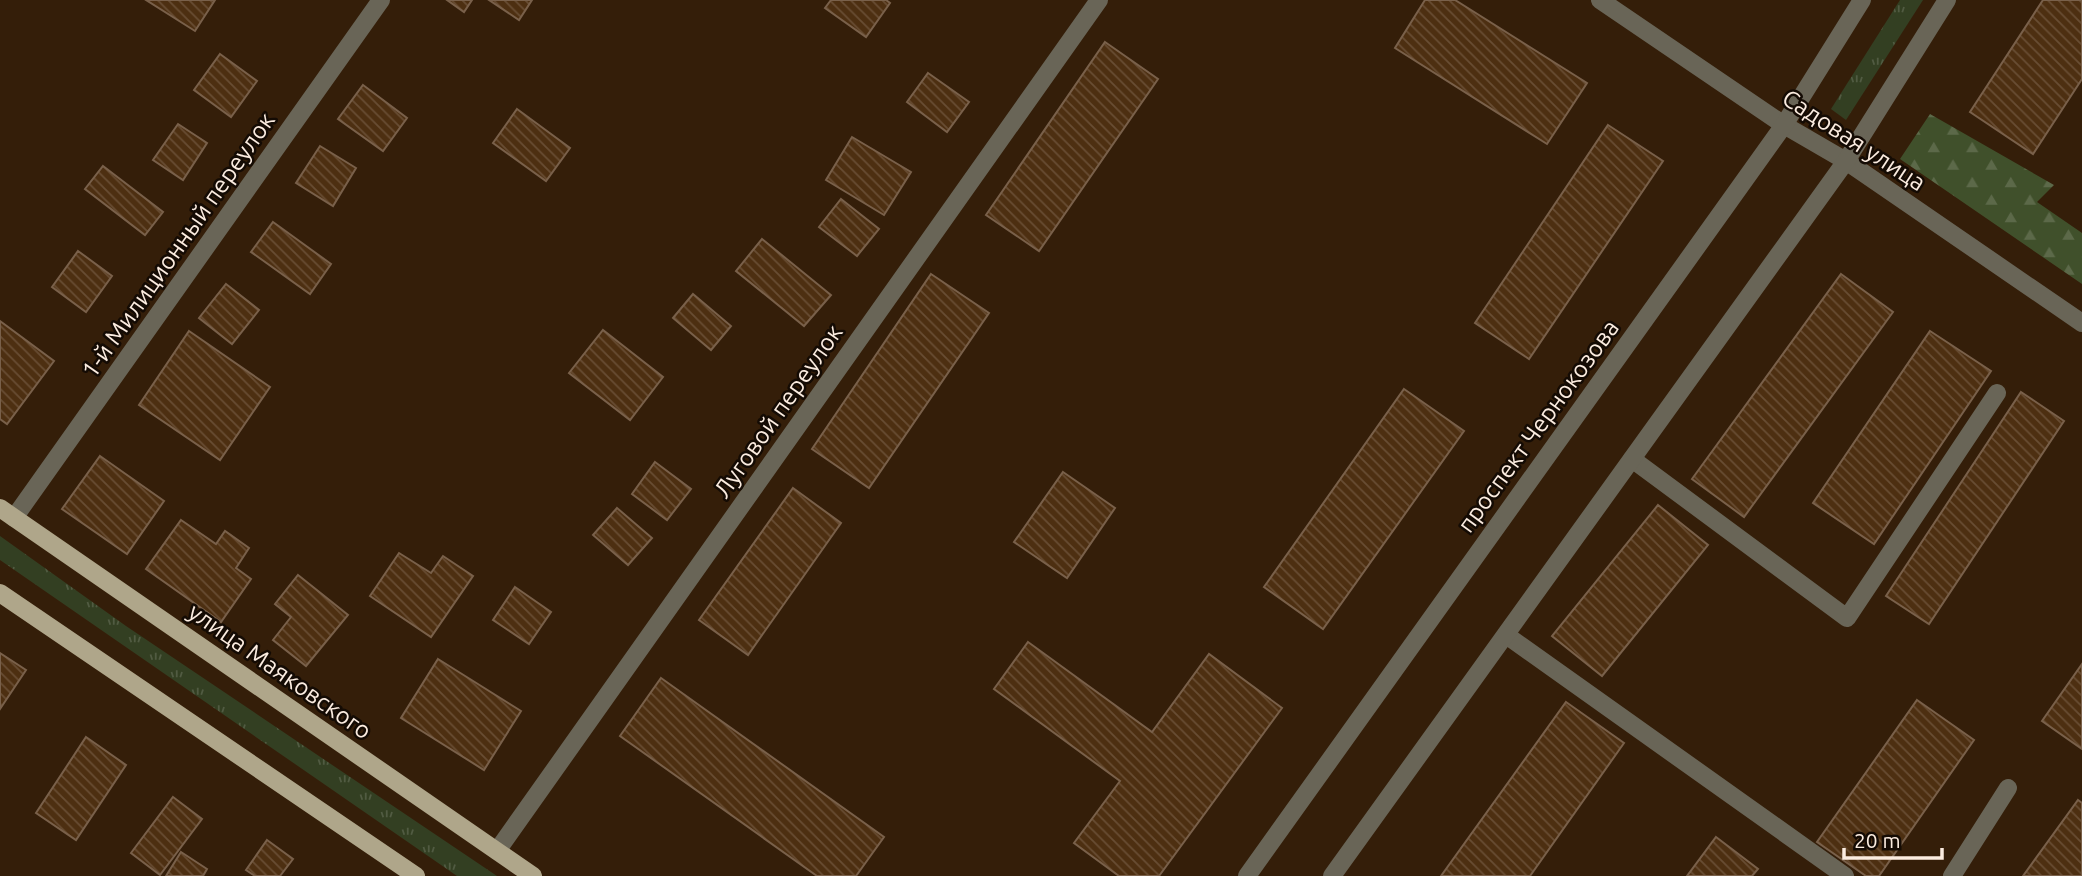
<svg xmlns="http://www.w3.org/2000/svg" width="2082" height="876" font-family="Ubuntu,sans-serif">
  <defs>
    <pattern id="grass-tufts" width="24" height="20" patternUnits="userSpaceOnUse" patternTransform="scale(1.75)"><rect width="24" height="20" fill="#333f22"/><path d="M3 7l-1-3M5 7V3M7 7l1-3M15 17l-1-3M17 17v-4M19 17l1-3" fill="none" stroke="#515b42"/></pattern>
    <pattern id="forest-firs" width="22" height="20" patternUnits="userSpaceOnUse" patternTransform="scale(1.75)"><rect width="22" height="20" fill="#40502b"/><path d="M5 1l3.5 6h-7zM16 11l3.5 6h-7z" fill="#5c6949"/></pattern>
    <pattern id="building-back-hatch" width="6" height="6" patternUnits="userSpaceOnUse" patternTransform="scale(1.75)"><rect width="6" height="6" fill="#4d2f11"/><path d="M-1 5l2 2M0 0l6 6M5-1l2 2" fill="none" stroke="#684d33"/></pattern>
  </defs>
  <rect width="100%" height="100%" fill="#341e09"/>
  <!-- grass -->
  <g fill="url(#grass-tufts)">
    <path d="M1900,0h23l-77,120 -15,-11z"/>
    <path d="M0,536l126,90 371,250h-40l-457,-316z"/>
  </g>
  <!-- forest -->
  <path fill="url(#forest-firs)" d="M1930,114l124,71 -17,17 45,31v51l-182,-125z"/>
  <!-- building -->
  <g fill="url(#building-back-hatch)" stroke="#79604a" stroke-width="2">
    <path d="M146,0h69l-20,31z"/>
    <path d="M447,0h25l-8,12z"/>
    <path d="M489,0h43l-13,20z"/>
    <path d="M831,0h55l4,3 -24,34 -41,-29z"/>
    <path d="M1425,0h30l132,83 -40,61 -152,-96z"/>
    <path d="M2043,0h39v79l-49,75 -63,-42z"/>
    <path d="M1105,42l53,37 -119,172 -53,-36z"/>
    <path d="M220,54l37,27 -26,36 -37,-27z"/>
    <path d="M928,73l41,29 -22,30 -40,-30z"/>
    <path d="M363,85l44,33 -24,33 -45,-32z"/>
    <path d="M517,109l53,39 -24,33 -53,-38z"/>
    <path d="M178,124l29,19 -24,37 -30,-20z"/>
    <path d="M1608,125l55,36 -134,198 -54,-36z"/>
    <path d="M852,137l59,35 -27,43 -58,-35z"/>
    <path d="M320,146l36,22 -23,38 -37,-23z"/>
    <path d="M103,166l60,46 -18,23 -60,-46z"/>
    <path d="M841,199l38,30 -22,27 -38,-29z"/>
    <path d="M273,222l58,42 -21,30 -59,-42z"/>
    <path d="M762,239l69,56 -27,31 -68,-55z"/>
    <path d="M78,251l34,25 -26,36 -34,-25z"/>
    <path d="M931,274l58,39 -120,175 -57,-39z"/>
    <path d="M1841,274l52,38 -149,205 -52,-38z"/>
    <path d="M226,284l33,26 -27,34 -33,-26z"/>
    <path d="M693,294l38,32 -20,24 -38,-32z"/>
    <path d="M0,321l54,40 -47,63 -7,-5z"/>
    <path d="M603,330l60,47 -33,43 -61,-47z"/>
    <path d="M189,331l81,56 -50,73 -81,-55z"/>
    <path d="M1930,331l61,40 -117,173 -61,-41z"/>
    <path d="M1404,389l60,42 -141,198 -59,-42z"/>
    <path d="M2021,392l43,29 -135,203 -43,-28z"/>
    <path d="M100,456l64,45 -37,53 -65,-45z"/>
    <path d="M655,462l36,27 -24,31 -35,-26z"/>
    <path d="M1063,472l52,36 -48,70 -53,-36z"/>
    <path d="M793,488l48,35 -93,132 -49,-35z"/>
    <path d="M1658,505l50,40 -106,131 -50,-40z"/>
    <path d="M617,508l35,30 -24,27 -35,-30z"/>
    <path d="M181,520l35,24 9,-13 24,17 -13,20 15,11 -30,43 -75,-53z"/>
    <path d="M399,553l32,20 12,-17 30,20 -42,61 -61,-41z"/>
    <path d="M298,575l50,40 -42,51 -33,-26 18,-23 -16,-13z"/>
    <path d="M515,587l36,25 -22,32 -36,-24z"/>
    <path d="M1028,642l124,90 57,-78 73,54 -123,168h-40l-45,-33 46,-62 -126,-92z"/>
    <path d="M0,653l26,17 -26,39z"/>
    <path d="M438,659l83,52 -37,59 -83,-52z"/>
    <path d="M2082,664v85l-40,-28z"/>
    <path d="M661,678l223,159 -28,39h-39l-197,-140z"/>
    <path d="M1917,700l57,40 -95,136h-13l-49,-34z"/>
    <path d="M1566,702l58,41 -94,133h-89z"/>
    <path d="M86,737l40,28 -50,75 -40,-27z"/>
    <path d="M173,797l29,22 -42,56 -29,-22z"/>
    <path d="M2078,800l4,3v73h-59z"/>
    <path d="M1716,837l42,32 -6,7h-65z"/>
    <path d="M267,840l26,19 -13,17h-25l-9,-6z"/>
    <path d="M181,852l26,17 -4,7h-37z"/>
  </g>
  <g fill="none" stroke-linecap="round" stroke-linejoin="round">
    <!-- service -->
    <g stroke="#696557" stroke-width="18">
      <path d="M1632,459l215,159 150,-225"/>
      <path d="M1506,635l339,241"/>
      <path d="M1952,876l56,-88"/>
    </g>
    <!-- minor -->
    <g stroke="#696557" stroke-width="18">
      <path d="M14,518l367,-518"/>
      <path d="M497,851l602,-851"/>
    </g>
    <!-- tertiary -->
    <g stroke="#696557" stroke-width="18">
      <path d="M1600,0l184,125 62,36 236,162"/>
      <path d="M1247,876l537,-751 78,-125"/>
      <path d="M1332,876l514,-715 101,-161"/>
    </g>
    <!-- primary -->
    <g stroke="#afa68a" stroke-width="18">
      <path d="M0,508l533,368"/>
      <path d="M0,593l416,283"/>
    </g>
  </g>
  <g text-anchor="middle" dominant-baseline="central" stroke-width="5" stroke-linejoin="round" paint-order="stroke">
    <!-- street labels -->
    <g font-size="24" fill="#fbece0" stroke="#140b04">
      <text transform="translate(1854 140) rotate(33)">Садовая улица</text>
      <text transform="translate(178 245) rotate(-55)">1-й Милиционный переулок</text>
      <text transform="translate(778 411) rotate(-55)">Луговой переулок</text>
      <text transform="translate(1538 426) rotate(-54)">проспект Чернокозова</text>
      <text transform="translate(280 671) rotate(35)">улица Маяковского</text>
    </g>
  </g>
  <!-- scale -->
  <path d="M1844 848v10h98v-10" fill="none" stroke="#fbece0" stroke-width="3.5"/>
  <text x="1854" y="848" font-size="21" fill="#fbece0" stroke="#140b04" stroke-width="5" paint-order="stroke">20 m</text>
</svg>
